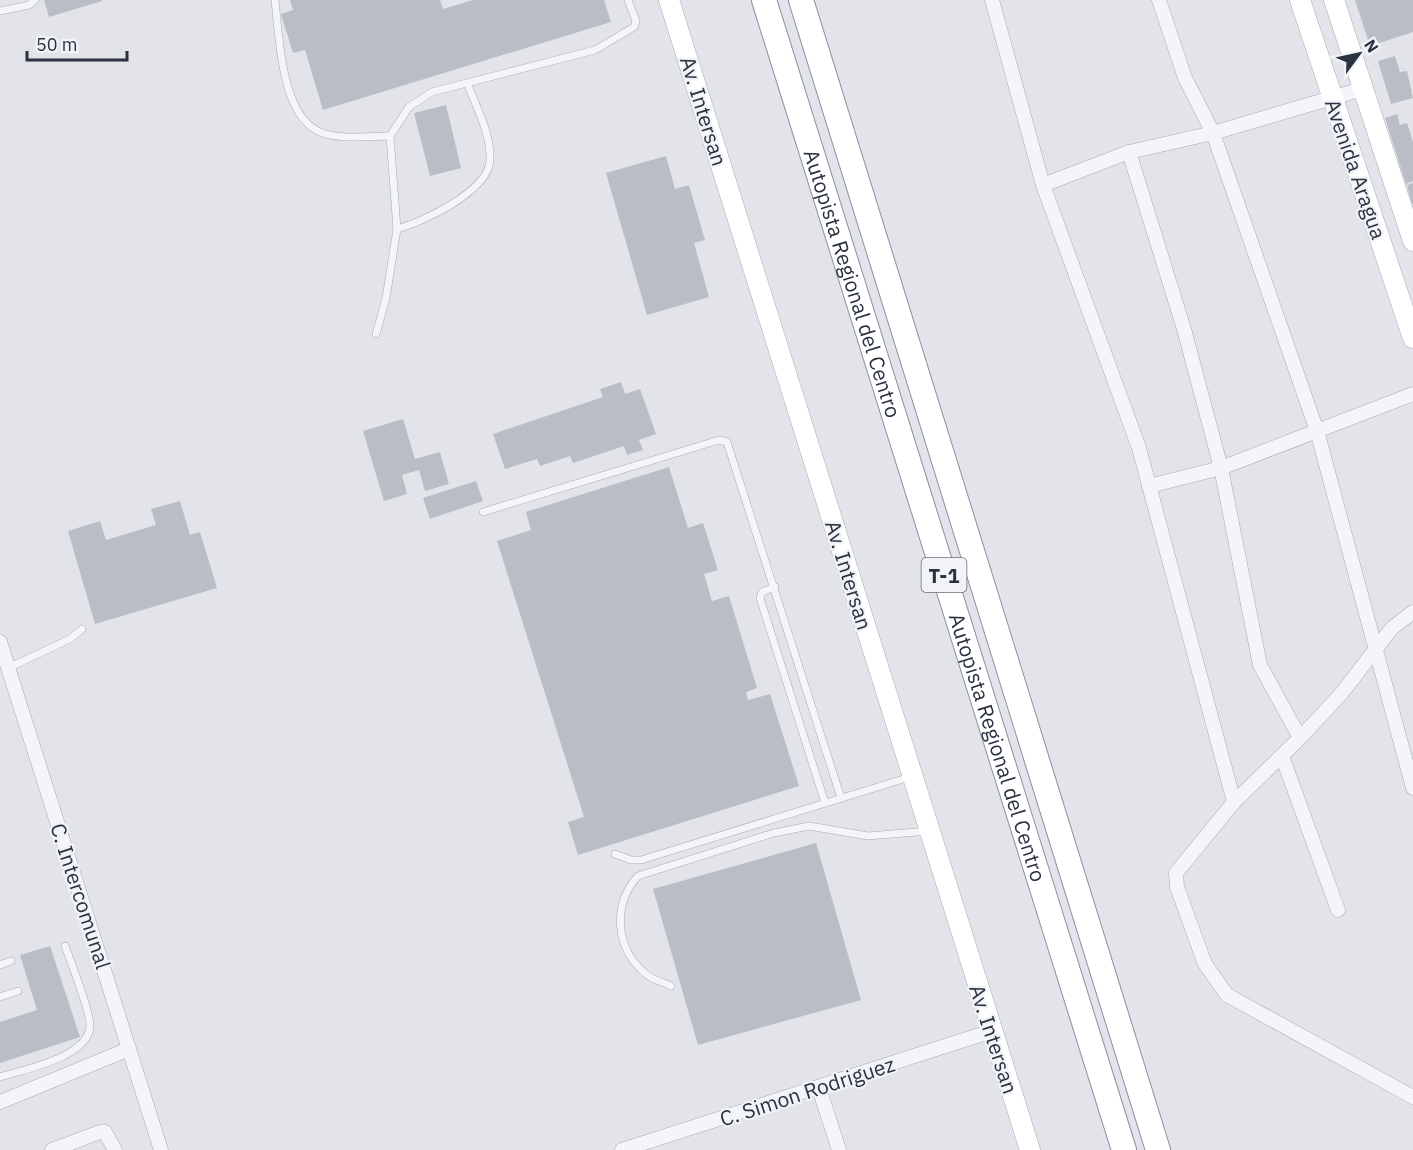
<svg xmlns="http://www.w3.org/2000/svg" width="1413" height="1150" font-family="'IBM Plex Sans',sans-serif">
  <rect width="100%" height="100%" fill="#e2e4ea"/>
  <!-- building -->
  <g fill="#b9bdc6">
    <path d="M44,0h58v1l-53,16z"/>
    <path d="M290,0h150l3,9 30,-9h131l7,22 -288,88 -18,-60 -12,3 -12,-39 12,-4z"/>
    <path d="M1355,0h58v32l-43,14z"/>
    <path d="M1395,56l5,16 7,-1 6,27 -22,6 -13,-43z"/>
    <path d="M446,105l15,63 -31,8 -16,-63z"/>
    <path d="M1397,114l3,11 7,-2 6,19v39l-7,3 -21,-66z"/>
    <path d="M666,156l9,33 14,-4 16,55 -11,3 15,54 -62,18 -41,-142z"/>
    <path d="M1413,183v21h-1l-5,-19z"/>
    <path d="M621,382l4,12 15,-5 16,45 -17,6 4,10 -16,5 -3,-9 -51,17 -3,-7 -30,10 -3,-7 -32,10 -12,-35 110,-37 -3,-8z"/>
    <path d="M403,419l12,40 25,-7 9,32 -24,7 -6,-21 -17,5 5,19 -23,7 -21,-70z"/>
    <path d="M669,467l19,61 15,-5 15,47 -14,4 8,27 17,-5 28,92 -11,4 2,8 22,-6 29,92 -221,69 -10,-33 16,-5 -87,-276 34,-11 -5,-18z"/>
    <path d="M476,481l7,20 -53,18 -7,-21z"/>
    <path d="M180,501l10,34 10,-3 17,56 -122,36 -27,-93 32,-10 6,19 50,-15 -5,-16z"/>
    <path d="M816,843l45,157 -163,45 -45,-156z"/>
    <path d="M50,946l30,91 -80,26v-41l37,-12 -17,-55z"/>
  </g>
  <g fill="none" stroke-linecap="round" stroke-linejoin="round">
    <defs>
      <g id="lane">
        <path d="M275,0c4,36 6,110 41,130 19,11 52,6 74,6"/>
        <path d="M0,11l29,-6 6,-5"/>
        <path d="M397,229c26,-7 92,-38 93,-69 1,-26 -13,-51 -22,-75"/>
        <path d="M376,334l10,-36 11,-69 -7,-93 19,-29 23,-15 163,-42 39,-23 2,-6 -8,-21"/>
        <path d="M483,512l236,-72 8,2 114,356"/>
        <path d="M775,587l-13,5 -2,6 65,205"/>
        <path d="M8,668l62,-29 12,-10"/>
        <path d="M615,854l16,6h10l269,-83"/>
        <path d="M0,965l11,-4"/>
        <path d="M671,986c-8,-4 -19,-6 -25,-12 -31,-25 -34,-69 -8,-98l136,-43 35,-7 59,10 61,-5"/>
        <path d="M0,997l18,-6"/>
        <path d="M0,1077c25,-8 90,-20 90,-52 0,-14 -19,-63 -25,-79"/>
      </g>
      <g id="street">
        <path d="M992,0l51,185 96,263 95,354"/>
        <path d="M1159,0l26,78 28,55 104,298 96,357"/>
        <path d="M1129,152l55,177 37,139 39,197 40,73"/>
        <path d="M1043,185l86,-33 84,-19 149,-44"/>
        <path d="M1149,486l72,-18 192,-74"/>
        <path d="M1413,612l-21,16 -51,66 -41,44 -66,64 -58,71 1,14 28,77 22,31 186,102"/>
        <path d="M0,642l161,508"/>
        <path d="M1282,756l56,154"/>
        <path d="M819,1088l20,62"/>
        <path d="M0,1102l129,-53"/>
        <path d="M52,1150l48,-18h5l10,18"/>
        <path d="M622,1150l370,-119"/>
      </g>
      <g id="secondary">
        <path d="M669,0l361,1150"/>
        <path d="M1300,0l113,338"/>
        <path d="M1334,0l79,241"/>
      </g>
      <g id="highway">
        <path id="s1" d="M764,0l360,1150"/>
        <path d="M801,0l357,1150"/>
      </g>
    </defs>
    <!-- lane casing -->
    <use href="#lane" stroke="#a7abb4" stroke-width="8"/>
    <!-- street casing -->
    <use href="#street" stroke="#a7abb4" stroke-width="15"/>
    <!-- secondary casing -->
    <use href="#secondary" stroke="#a7abb4" stroke-width="21"/>
    <!-- highway casing -->
    <use href="#highway" stroke="#8a91a0" stroke-width="26"/>
    <!-- lane -->
    <use href="#lane" stroke="#f4f5f8" stroke-width="7"/>
    <!-- street -->
    <use href="#street" stroke="#f4f5f8" stroke-width="14"/>
    <!-- secondary -->
    <use href="#secondary" stroke="#fff" stroke-width="20"/>
    <!-- highway -->
    <use href="#highway" stroke="#fff" stroke-width="24"/>
  </g>
  <g text-anchor="middle" dominant-baseline="central" stroke-width="4.5" stroke-linejoin="round" paint-order="stroke">
    <!-- shield labels -->
    <rect fill="#f1f3f7" stroke="#666b78" stroke-width="1.5" x="921.5" y="558" width="45" height="34" rx="4.5"/>
    <g font-size="20" font-weight="bold" fill="#2a3141">
      <text x="944" y="575">T-1</text>
    </g>
    <!-- street labels -->
    <g font-size="21" fill="#2a3141" stroke="#f1f3f7">
      <text transform="translate(704 111) rotate(73)">Av. Intersan</text>
      <text transform="translate(1356 169) rotate(71)">Avenida Aragua</text>
      <text stroke="none"><textPath href="#s1" startOffset="297">Autopista Regional del Centro</textPath></text>
      <text transform="translate(849 575) rotate(73)">Av. Intersan</text>
      <text stroke="none"><textPath href="#s1" startOffset="783">Autopista Regional del Centro</textPath></text>
      <text transform="translate(81 896) rotate(72)">C. Intercomunal</text>
      <text transform="translate(994 1039) rotate(72)">Av. Intersan</text>
      <text transform="translate(807 1091) rotate(-18)">C. Simon Rodriguez</text>
    </g>
  </g>
  <!-- north arrow -->
  <g transform="translate(1359 54) rotate(57)" stroke="#f1f3f7" stroke-width="4.5" paint-order="stroke">
  <path d="M0-4.5L10 22L0 15L-10 22Z" fill="#2a3141"/>
  <text y="-9" font-size="16" font-weight="bold" text-anchor="middle" fill="#2a3141">N</text>
  </g>
  <!-- scale -->
  <path d="M27 51v9h100v-9" fill="none" stroke="#2a3141" stroke-width="3"/>
  <text x="36" y="51" font-size="18" fill="#2a3141" stroke="#f1f3f7" stroke-width="4.5" paint-order="stroke">50 m</text>
</svg>
